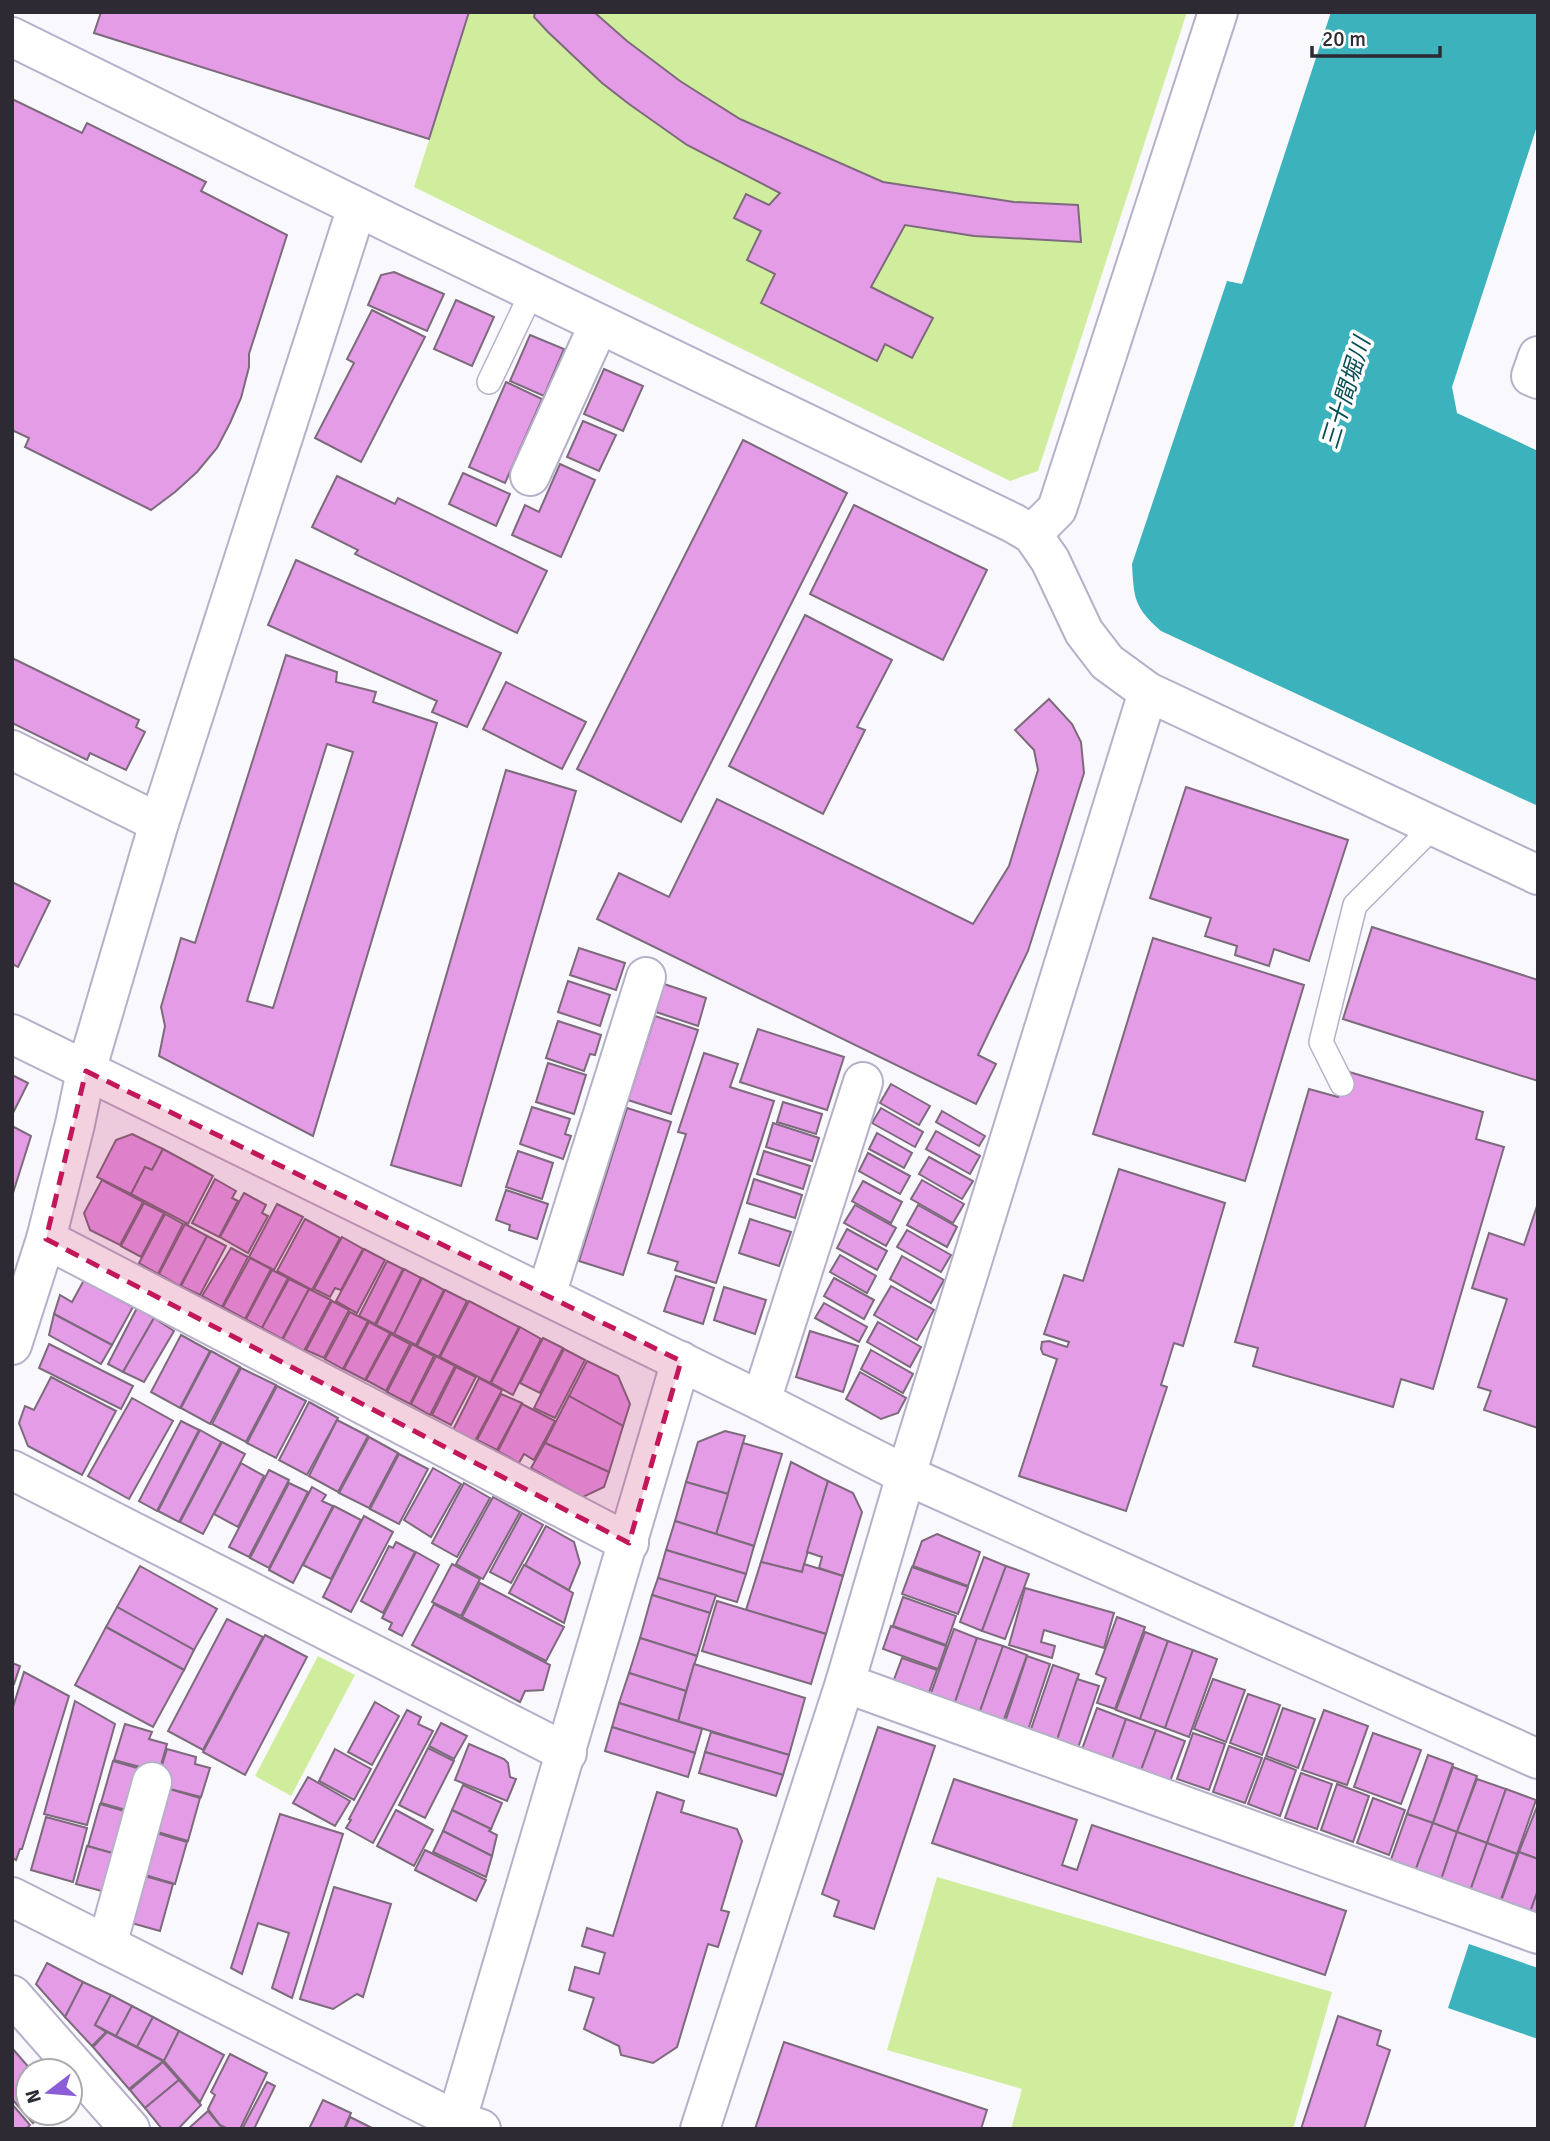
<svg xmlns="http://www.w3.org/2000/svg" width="1550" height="2141" font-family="Signika,'Noto Sans JP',sans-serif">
  <rect width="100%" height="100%" fill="#f9f8fd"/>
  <!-- green -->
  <g fill="#d0ed9e">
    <path d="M470,12h717l-149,459 -28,10 -596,-294z"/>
    <path d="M318,1656l37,19 -64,121 -36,-20z"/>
    <path d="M937,1877l395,115 -39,137h-282l11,-40 -135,-39z"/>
  </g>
  <!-- water -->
  <g fill="#3cb2bc">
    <path d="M1331,12h207v111l-86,264 5,26 81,38v355l-377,-175c-27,-24 -27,-32 -29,-67l95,-283 15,3z"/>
    <path d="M1469,1944l69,24v71l-90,-31z"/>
  </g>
  <!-- building -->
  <g fill="#e59ce6" stroke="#7d6a7d" stroke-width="2" fill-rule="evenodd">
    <path d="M101,12h368l-40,127 -335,-106z"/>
    <path d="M535,12h59l33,29 53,40 60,38 143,63 131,20 64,3 3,37 -107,-6 -69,-11 -34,62 62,31 -21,40 -27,-14 -8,17 -116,-58 14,-29 -28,-14 14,-29 -27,-13 12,-24 23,11 11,-12 -93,-48 -58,-41 -27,-21 -54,-51 -14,-15z"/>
    <path d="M12,99l70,34 5,-10 119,59 -5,9 86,44 -38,119v13l-8,31 -11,25 -13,25 -20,24 -22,20 -24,18 -126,-63 4,-9 -17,-8z"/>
    <path d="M394,272l50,22 -17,37 -59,-26 13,-30z"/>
    <path d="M456,300l38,17 -22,49 -38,-17z"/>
    <path d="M372,310l53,27 -64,125 -46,-24 39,-75 -7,-4z"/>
    <path d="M530,335l34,14 -20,47 -34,-15z"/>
    <path d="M604,369l39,17 -20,45 -39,-17z"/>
    <path d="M506,382l36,17 -37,84 -36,-16z"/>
    <path d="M583,421l33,14 -17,36 -32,-14z"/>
    <path d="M743,440l104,53 -166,329 -104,-53z"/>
    <path d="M560,464l35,16 -34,77 -49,-22 13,-30 14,7z"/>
    <path d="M463,473l47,21 -14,32 -47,-22z"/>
    <path d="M337,476l58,28 3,-6 149,73 -30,62 -162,-79 3,-4 -46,-23z"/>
    <path d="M854,505l133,65 -44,90 -133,-66z"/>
    <path d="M296,560l205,93 -34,74 -35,-15 5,-11 -169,-76z"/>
    <path d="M805,615l87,45 -35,67 8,3 -42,84 -94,-48z"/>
    <path d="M286,655l51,17 -1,10 40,10 -3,10 64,21 -124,413 -154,-80 6,-30 -4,-19 20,-69 14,5zM327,744l26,8 -80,256 -26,-7z"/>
    <path d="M12,658l127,62 -3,7 9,5 -19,38 -36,-17 -3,7 -75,-37z"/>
    <path d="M506,682l80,40 -24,47 -79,-40z"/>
    <path d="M1049,699l23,25 9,18 3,31 -56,178 -50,104 18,9 -20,40 -379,-185 22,-46 50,24 48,-98 256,125 36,-58 29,-96 -4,-20 -19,-20z"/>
    <path d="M506,770l70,21 -115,395 -70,-21z"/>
    <path d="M1186,787l162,53 -39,121 -35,-12 -5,17 -34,-11 2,-9 -32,-10 6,-18 -61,-20z"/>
    <path d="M12,882l38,19 -32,66 -6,-3z"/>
    <path d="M1372,927l166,53v101l-195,-62z"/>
    <path d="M1153,938l151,47 -59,196 -152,-47z"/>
    <path d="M579,948l46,15 -9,27 -46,-15z"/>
    <path d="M568,981l42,14 -10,31 -42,-14z"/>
    <path d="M664,984l42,14 -8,28 -42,-14z"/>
    <path d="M655,1016l43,14 -27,84 -43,-14z"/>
    <path d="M558,1021l43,14 -6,20 -5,-1 -6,17 -38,-13z"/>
    <path d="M758,1029l86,28 -17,53 -87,-28z"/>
    <path d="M704,1053l34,11 -8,23 44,14 -58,182 -41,-13 3,-8 -30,-9 38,-119 -8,-2z"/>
    <path d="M548,1063l38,12 -12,39 -38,-12z"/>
    <path d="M1346,1071l137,41 -7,27 28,8 -71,242 -32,-10 -8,28 -140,-41 5,-18 -23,-6 74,-253 29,8z"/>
    <path d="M12,1075l16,8 -16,32z"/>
    <path d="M891,1084l39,22 -11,19 -39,-22z"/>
    <path d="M783,1102l39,12 -6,20 -39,-12z"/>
    <path d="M532,1107l38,12 -5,15 6,2 -8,23 -43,-15z"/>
    <path d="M627,1108l44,14 -48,153 -44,-14z"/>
    <path d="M881,1108l42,24 -8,15 -43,-24z"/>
    <path d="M942,1111l43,25 -6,10 -43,-24z"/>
    <path d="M773,1123l46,15 -7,23 -46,-14z"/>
    <path d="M12,1126l19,10 -18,57h-1z"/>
    <path d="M936,1131l44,25 -10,18 -44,-25z"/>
    <path d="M877,1133l35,20 -8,15 -35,-19z"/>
    <path d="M132,1134l31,15 -11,21 -7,-3 -14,27 -34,-17 19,-37z"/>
    <path d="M163,1149l50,27 -25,48 -57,-30 14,-27 7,3z"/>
    <path d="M518,1151l35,12 -11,36 -36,-12z"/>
    <path d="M764,1151l46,15 -7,23 -46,-15z"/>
    <path d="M868,1153l42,23 -10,18 -41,-23z"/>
    <path d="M929,1157l44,24 -11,18 -43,-25z"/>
    <path d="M1119,1169l106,34 -42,143 -9,-3 -13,42 6,2 -41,124 -107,-35 38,-117 -14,-5 -2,-5 1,-7 7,-1 18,6 2,-5 -25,-8 20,-59 19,6z"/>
    <path d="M215,1179l21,12 -4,7 6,3 -19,36 -27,-14z"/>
    <path d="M754,1179l48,16 -7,23 -48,-15z"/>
    <path d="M102,1180l41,22 -23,43 -30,-15 -6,-17z"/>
    <path d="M922,1180l42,24 -11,19 -42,-24z"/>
    <path d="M863,1181l39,21 -11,21 -39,-22z"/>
    <path d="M506,1190l42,14 -11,35 -28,-9 1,-5 -14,-5z"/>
    <path d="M244,1193l22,12 -4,8 6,3 -20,37 -28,-16z"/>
    <path d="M144,1203l20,10 -23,44 -20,-11z"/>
    <path d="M1538,1203v225l-54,-18 7,-19 -13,-4 29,-88 -35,-11 17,-55 35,12z"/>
    <path d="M277,1204l26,13 -29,53 -25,-13z"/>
    <path d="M855,1205l41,23 -10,18 -42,-23z"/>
    <path d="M918,1205l39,22 -10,20 -40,-22z"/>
    <path d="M165,1214l18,10 -25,50 -19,-11z"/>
    <path d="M305,1219l35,19 -28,52 -35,-19z"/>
    <path d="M750,1219l41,13 -12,34 -40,-13z"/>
    <path d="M185,1224l22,12 -27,50 -21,-12z"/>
    <path d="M847,1229l40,22 -10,19 -40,-22z"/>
    <path d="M907,1230l44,25 -10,17 -44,-25z"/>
    <path d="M207,1236l19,10 -26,49 -19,-9z"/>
    <path d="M342,1237l21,12 -22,41 -6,-2 -5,9 -16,-8z"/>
    <path d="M231,1248l17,9 -26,50 -20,-11z"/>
    <path d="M364,1249l21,11 -28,53 -21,-12z"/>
    <path d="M840,1255l36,21 -9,17 -37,-21z"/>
    <path d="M902,1256l42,24 -13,23 -41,-24z"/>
    <path d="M250,1258l21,11 -26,50 -22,-12z"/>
    <path d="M387,1261l16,8 -28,55 -16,-8z"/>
    <path d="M404,1269l17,9 -27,56 -18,-9z"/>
    <path d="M272,1270l16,8 -26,50 -16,-9z"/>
    <path d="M676,1276l38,12 -11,36 -39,-13z"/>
    <path d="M422,1278l22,12 -28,55 -22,-11z"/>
    <path d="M834,1278l40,22 -10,19 -40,-23z"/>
    <path d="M289,1279l20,10 -27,50 -20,-11z"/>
    <path d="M84,1280l49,27 -21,38 -58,-31 6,-19 12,7z"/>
    <path d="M891,1286l43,24 -17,30 -43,-25z"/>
    <path d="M724,1287l42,13 -11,34 -41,-14z"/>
    <path d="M309,1289l22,11 -27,51 -21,-12z"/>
    <path d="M445,1290l22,11 -28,56 -22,-11z"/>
    <path d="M332,1301l17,9 -25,48 -18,-8z"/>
    <path d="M469,1301l50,26 -29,56 -50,-26z"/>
    <path d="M824,1303l43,24 -8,15 -44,-24z"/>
    <path d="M137,1308l17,10 -31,54 -15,-8z"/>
    <path d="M350,1312l18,9 -25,48 -18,-10z"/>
    <path d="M54,1314l58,31 -11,19 -52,-29z"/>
    <path d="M154,1318l20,13 -30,51 -21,-10z"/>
    <path d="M369,1322l21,11 -25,47 -21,-11z"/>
    <path d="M878,1322l43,25 -11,20 -43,-25z"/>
    <path d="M520,1327l21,12 -28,56 -22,-12z"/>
    <path d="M810,1331l48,15 -15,46 -47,-15z"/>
    <path d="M391,1334l19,10 -24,47 -20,-11z"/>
    <path d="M181,1335l29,16 -30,57 -29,-16z"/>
    <path d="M543,1338l20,10 -23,45 -20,-10z"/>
    <path d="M49,1344l84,42 -12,23 -82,-41z"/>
    <path d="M412,1344l22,12 -24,48 -23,-12z"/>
    <path d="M564,1349l21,11 -30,58 -21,-10z"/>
    <path d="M871,1350l42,24 -10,19 -42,-24z"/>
    <path d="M211,1351l29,16 -30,57 -29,-16z"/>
    <path d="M436,1356l19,10 -25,49 -19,-11z"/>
    <path d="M587,1361l31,15 12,28 -7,22 -54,-30z"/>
    <path d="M456,1367l20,10 -25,48 -19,-10z"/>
    <path d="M241,1368l35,17 -30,57 -34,-18z"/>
    <path d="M860,1372l46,26 -8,15 -17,6 -35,-20z"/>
    <path d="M51,1377l65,34 -34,64 -54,-29 -9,-23 6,-17 9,4z"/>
    <path d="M479,1378l23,12 -27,51 -22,-11z"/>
    <path d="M277,1386l29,15 -30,57 -29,-15z"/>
    <path d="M501,1394l21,9 -25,47 -20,-10z"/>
    <path d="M569,1396l54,30 -14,46 -64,-29z"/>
    <path d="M132,1398l41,23 -44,78 -41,-23z"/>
    <path d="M309,1402l29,16 -31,57 -28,-15z"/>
    <path d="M522,1404l33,17 -21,39 -10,-6 -5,9 -21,-12z"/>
    <path d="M337,1420l31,16 -30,56 -29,-16z"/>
    <path d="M181,1421l18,9 -42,81 -18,-10z"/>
    <path d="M200,1430l21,12 -42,80 -21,-11z"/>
    <path d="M725,1431l20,5 -17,58 -42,-12 12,-40z"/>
    <path d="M369,1437l29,16 -29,55 -30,-15z"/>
    <path d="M222,1442l23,12 -42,80 -23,-12z"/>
    <path d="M545,1443l64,29 -5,15 -21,10 -52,-29z"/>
    <path d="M743,1443l39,11 -28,92 -38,-12z"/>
    <path d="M399,1454l29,15 -29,55 -29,-15z"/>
    <path d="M791,1462l37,19 -26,91 -41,-10z"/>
    <path d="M241,1463l23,13 -26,51 -24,-13z"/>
    <path d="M433,1468l28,16 -30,53 -27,-17z"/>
    <path d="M269,1470l20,10 -40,77 -20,-10z"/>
    <path d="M828,1481l25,12 9,19 -19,64 -24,-8 3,-11 -15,-5z"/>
    <path d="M686,1482l42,12 -12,40 -41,-13z"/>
    <path d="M289,1483l19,9 -39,76 -19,-10z"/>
    <path d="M464,1483l26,15 -33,59 -25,-14z"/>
    <path d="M312,1487l14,8 -4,6 11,5 -40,77 -24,-13z"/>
    <path d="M493,1497l27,15 -37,67 -27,-15z"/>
    <path d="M334,1506l27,14 -30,59 -28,-14z"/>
    <path d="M522,1513l21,12 -32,58 -21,-11z"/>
    <path d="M364,1516l29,16 -42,80 -28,-15z"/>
    <path d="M675,1521l79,25 -8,28 -80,-24z"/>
    <path d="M546,1526l28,16 6,21 -11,27 -44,-25z"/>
    <path d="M937,1534l43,18 -12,34 -55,-20 9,-25z"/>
    <path d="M396,1542l19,10 -32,61 -22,-12 28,-55 4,2z"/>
    <path d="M666,1550l80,24 -9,28 -79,-24z"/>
    <path d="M416,1552l23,13 -37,71 -13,-7 3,-6 -10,-5z"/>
    <path d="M984,1557l22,9 -24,65 -22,-9z"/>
    <path d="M761,1562l41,10 2,-8 39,12 -17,58 -80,-24z"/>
    <path d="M452,1564l28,15 -19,37 -29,-14z"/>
    <path d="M524,1565l49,28 -9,30 -55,-30z"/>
    <path d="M140,1566l77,43 -23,41 -77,-43z"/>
    <path d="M1006,1566l23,8 -24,65 -23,-8z"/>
    <path d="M912,1567l56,20 -10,27 -56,-20z"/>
    <path d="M658,1578l58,17 -6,18 -58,-18z"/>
    <path d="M480,1583l84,44 -18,34 -84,-44z"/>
    <path d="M1025,1588l89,25 -10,35 -60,-18 -3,12 14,4 -3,12 -43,-13z"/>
    <path d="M652,1595l58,18 -13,43 -57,-18z"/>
    <path d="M903,1597l53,19 -10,29 -53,-19z"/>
    <path d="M717,1601l109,33 -15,50 -109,-33z"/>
    <path d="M434,1604l116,61 -7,25 -18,1 -5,11 -108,-57z"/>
    <path d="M117,1607l77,43 -10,20 -78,-43z"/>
    <path d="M1117,1617l28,10 -30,82 -18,-6 9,-25 -10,-4z"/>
    <path d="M227,1619l36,18 -60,113 -35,-19z"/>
    <path d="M891,1626l55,20 -8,23 -55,-20z"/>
    <path d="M106,1627l78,43 -31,57 -78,-42z"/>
    <path d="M954,1629l23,9 -23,67 -24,-9z"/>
    <path d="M1145,1632l23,9 -28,78 -24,-9z"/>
    <path d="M265,1635l42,22 -62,118 -42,-23z"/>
    <path d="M640,1638l57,18 -11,35 -57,-18z"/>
    <path d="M977,1638l26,8 -24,68 -25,-9z"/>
    <path d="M1168,1641l25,9 -28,78 -25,-9z"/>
    <path d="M1003,1646l24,9 -24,67 -24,-8z"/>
    <path d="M1193,1650l24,9 -28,78 -24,-9z"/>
    <path d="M1027,1656l23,8 -22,66 -23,-8z"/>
    <path d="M902,1658l35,12 -10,28 -35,-13z"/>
    <path d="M12,1663l8,3 -6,18 -2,-1z"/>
    <path d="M694,1664l111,34 -16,57 -111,-34z"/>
    <path d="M1053,1665l26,9 -22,66 -27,-8z"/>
    <path d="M24,1672l45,24 -47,153h-2l-4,11 -4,-2v-148z"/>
    <path d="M629,1673l57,18 -8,30 -59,-18z"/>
    <path d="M1077,1679l22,7 -21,62 -21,-8z"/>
    <path d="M1213,1679l32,11 -19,52 -32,-13z"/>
    <path d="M1248,1694l32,11 -18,50 -32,-12z"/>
    <path d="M75,1701l40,23 -28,101 -43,-11z"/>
    <path d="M375,1702l24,14 -27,49 -24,-13z"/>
    <path d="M619,1703l83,26 -7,24 -83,-26z"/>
    <path d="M1097,1708l29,11 -15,43 -30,-10z"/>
    <path d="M1283,1708l32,11 -17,49 -32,-12z"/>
    <path d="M407,1710l14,7 -3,7 15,7 -60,112 -27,-15 5,-8 -2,-1z"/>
    <path d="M1324,1710l44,16 -21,59 -45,-15z"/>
    <path d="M1126,1719l30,11 -16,43 -29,-11z"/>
    <path d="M441,1723l26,13 -13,23 -25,-13z"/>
    <path d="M125,1724l27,8 -3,7 18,5 -8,28 -45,-12z"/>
    <path d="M612,1727l83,26 -7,24 -83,-26z"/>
    <path d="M878,1727l57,19 -61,183 -40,-13 5,-15 -17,-7z"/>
    <path d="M1156,1730l29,11 -16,43 -29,-11z"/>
    <path d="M711,1732l78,23 -6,20 -78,-23z"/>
    <path d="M1193,1733l32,11 -16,46 -32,-11z"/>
    <path d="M1373,1733l48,17 -20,54 -47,-17z"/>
    <path d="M469,1744l35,15 4,4 2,14 6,2 -9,22 -52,-21z"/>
    <path d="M1229,1746l33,12 -17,45 -32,-11z"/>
    <path d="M428,1748l26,13 -29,57 -26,-13z"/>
    <path d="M167,1749l29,8 -1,7 15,4 -9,29 -35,-9 4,-13 -10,-3z"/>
    <path d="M335,1749l36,20 -17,31 -35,-19z"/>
    <path d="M705,1752l78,23 -7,21 -77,-23z"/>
    <path d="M1428,1755l25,9 -20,59 -26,-9z"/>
    <path d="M1265,1758l31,12 -16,46 -32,-12z"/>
    <path d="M113,1761l31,9 -11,42 -32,-9z"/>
    <path d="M1453,1767l24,9 -20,56 -24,-9z"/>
    <path d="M1301,1773l31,11 -15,45 -32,-11z"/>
    <path d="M308,1777l42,24 -15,25 -42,-23z"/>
    <path d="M954,1779l123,41 -15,45 15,5 15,-45 254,86 -21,64 -393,-132z"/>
    <path d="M1477,1779l29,10 -19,54 -30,-11z"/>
    <path d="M1337,1784l32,12 -16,46 -32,-12z"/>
    <path d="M463,1785l39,18 -11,26 -39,-19z"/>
    <path d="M166,1788l34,10 -12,43 -34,-10z"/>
    <path d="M1506,1789l30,11 -19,54 -30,-11z"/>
    <path d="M657,1792l27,9 -3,11 56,17 5,12 -21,69 8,2 -11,35 -10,-3 -31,103 -24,16 -32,-8 -2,-9 -35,-17 10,-31 -25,-8 6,-23 24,7 6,-21 -23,-7 5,-18 26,8z"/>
    <path d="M1373,1798l32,12 -16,45 -32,-12z"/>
    <path d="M100,1804l31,9 -12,42 -31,-9z"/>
    <path d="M1538,1804v55l-19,-7z"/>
    <path d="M396,1810l37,20 -19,36 -37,-20z"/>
    <path d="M452,1810l39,19 -2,2 8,4 -5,21 -49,-25z"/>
    <path d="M280,1814l63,20 -51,164 -20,-10 17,-55 -31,-10 -16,51 -11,-6z"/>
    <path d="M1407,1814l26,9 -19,51 -25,-9z"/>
    <path d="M46,1817l41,11 -14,54 -42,-12z"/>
    <path d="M1433,1823l24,9 -17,51 -26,-9z"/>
    <path d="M443,1831l49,25 -6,21 -53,-25z"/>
    <path d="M153,1832l34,10 -12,42 -33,-10z"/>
    <path d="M1457,1832l30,11 -18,51 -29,-11z"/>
    <path d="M1487,1843l30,11 -18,51 -30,-11z"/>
    <path d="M87,1846l32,9 -10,38 -33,-9z"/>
    <path d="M425,1850l61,30 -10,21 -61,-31z"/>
    <path d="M1519,1852l19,7v31l-9,25 -29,-11z"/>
    <path d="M141,1875l32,9 -13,47 -32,-9z"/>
    <path d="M334,1887l57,17 -28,93 -6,-3 -24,15 -33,-10z"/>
    <path d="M1538,1890v28l-9,-3z"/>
    <path d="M47,1963l36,19 -18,35 -29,-33z"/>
    <path d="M83,1982l28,13 -16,30 11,7 -14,14 -27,-29z"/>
    <path d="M111,1995l21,11 -16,30 -21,-11z"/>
    <path d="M132,2006l21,11 -16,30 -21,-11z"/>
    <path d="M1338,2016l43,15 -4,14 13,5 -26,79h-63z"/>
    <path d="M153,2017l26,14 -15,30 -27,-14z"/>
    <path d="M179,2031l45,24 -24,47 -36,-41z"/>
    <path d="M107,2032l56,29 -34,28 -36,-42z"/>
    <path d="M784,2042l203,68 -6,19h-226z"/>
    <path d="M12,2048l20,23h-4v42h16l-11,10 -21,-24z"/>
    <path d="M230,2054l37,19 -27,56h-12l-8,-4 -12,-16 7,-14 -4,-3z"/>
    <path d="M163,2062l16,18 -34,28 -15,-18z"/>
    <path d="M179,2080l22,25 -23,24h-16l-17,-21z"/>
    <path d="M267,2082l8,4 -21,43h-12z"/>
    <path d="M323,2100l28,13 -7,16h-35z"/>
    <path d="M12,2104l18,21 -4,4h-14z"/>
    <path d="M208,2111l15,18h-35z"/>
    <path d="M350,2117l24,12h-29z"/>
  </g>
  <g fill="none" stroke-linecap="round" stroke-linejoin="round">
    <defs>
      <g id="service">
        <path d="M489,382l43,-90"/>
        <path d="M1342,1084l-21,-42 34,-137 79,-79"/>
      </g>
      <g id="minor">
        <path d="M12,37l384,189 617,297 19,11 18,26 34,72 23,30 41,30 390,183"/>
        <path d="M1538,356l-7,20 7,3"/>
        <path d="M530,476l69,-152"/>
        <path d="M1032,534l25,-25 161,-497"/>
        <path d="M12,750l147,73"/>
        <path d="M12,1034l749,367 145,74 632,284"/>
        <path d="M46,1239l583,304"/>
        <path d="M546,1295l100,-318"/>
        <path d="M12,1345l34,-106 29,-115 11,-53 73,-248 198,-616"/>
        <path d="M761,1401l102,-319"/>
        <path d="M12,1470l555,283"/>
        <path d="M845,1683l693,251"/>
        <path d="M12,1897l445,224 24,8"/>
        <path d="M107,1945l45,-163"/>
        <path d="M12,1995l118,134"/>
        <path d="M454,2129l227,-768"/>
        <path d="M700,2129l145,-446 61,-208 242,-783"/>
      </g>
    </defs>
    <!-- service casing -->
    <use href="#service" stroke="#b7b0c9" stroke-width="26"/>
    <!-- minor casing -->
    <use href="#minor" stroke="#b7b0c9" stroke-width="42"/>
    <!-- service -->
    <use href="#service" stroke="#fff" stroke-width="23"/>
    <!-- minor -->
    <use href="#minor" stroke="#fff" stroke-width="38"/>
  </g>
  <!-- marked area -->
  <path fill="#c2185b" fill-opacity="0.2" stroke="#c2185b" stroke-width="5" stroke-dasharray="14 9" stroke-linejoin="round" d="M86,1071l595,290 -52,182 -583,-304z"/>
  <g text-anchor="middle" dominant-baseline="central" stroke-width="7" stroke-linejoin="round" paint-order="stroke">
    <!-- water labels -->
    <g font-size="23" font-style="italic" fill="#064e53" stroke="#fff">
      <text transform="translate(1346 393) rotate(-73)">三十間堀川</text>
    </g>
  </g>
  <!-- border -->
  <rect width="1550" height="2141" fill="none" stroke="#2d2a34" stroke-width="28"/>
  <!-- north arrow -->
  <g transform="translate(49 2092) rotate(254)"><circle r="33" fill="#ffffff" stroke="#abaaae" stroke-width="2"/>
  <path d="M0-5L12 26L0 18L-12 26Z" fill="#8b5ed8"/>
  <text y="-10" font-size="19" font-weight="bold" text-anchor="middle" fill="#2d2a34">N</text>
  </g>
  <!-- scale -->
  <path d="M1312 46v10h128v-10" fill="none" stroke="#2d2a34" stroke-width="3.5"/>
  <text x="1322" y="46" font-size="21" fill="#2d2a34" stroke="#ffffff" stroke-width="5" paint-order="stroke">20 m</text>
</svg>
